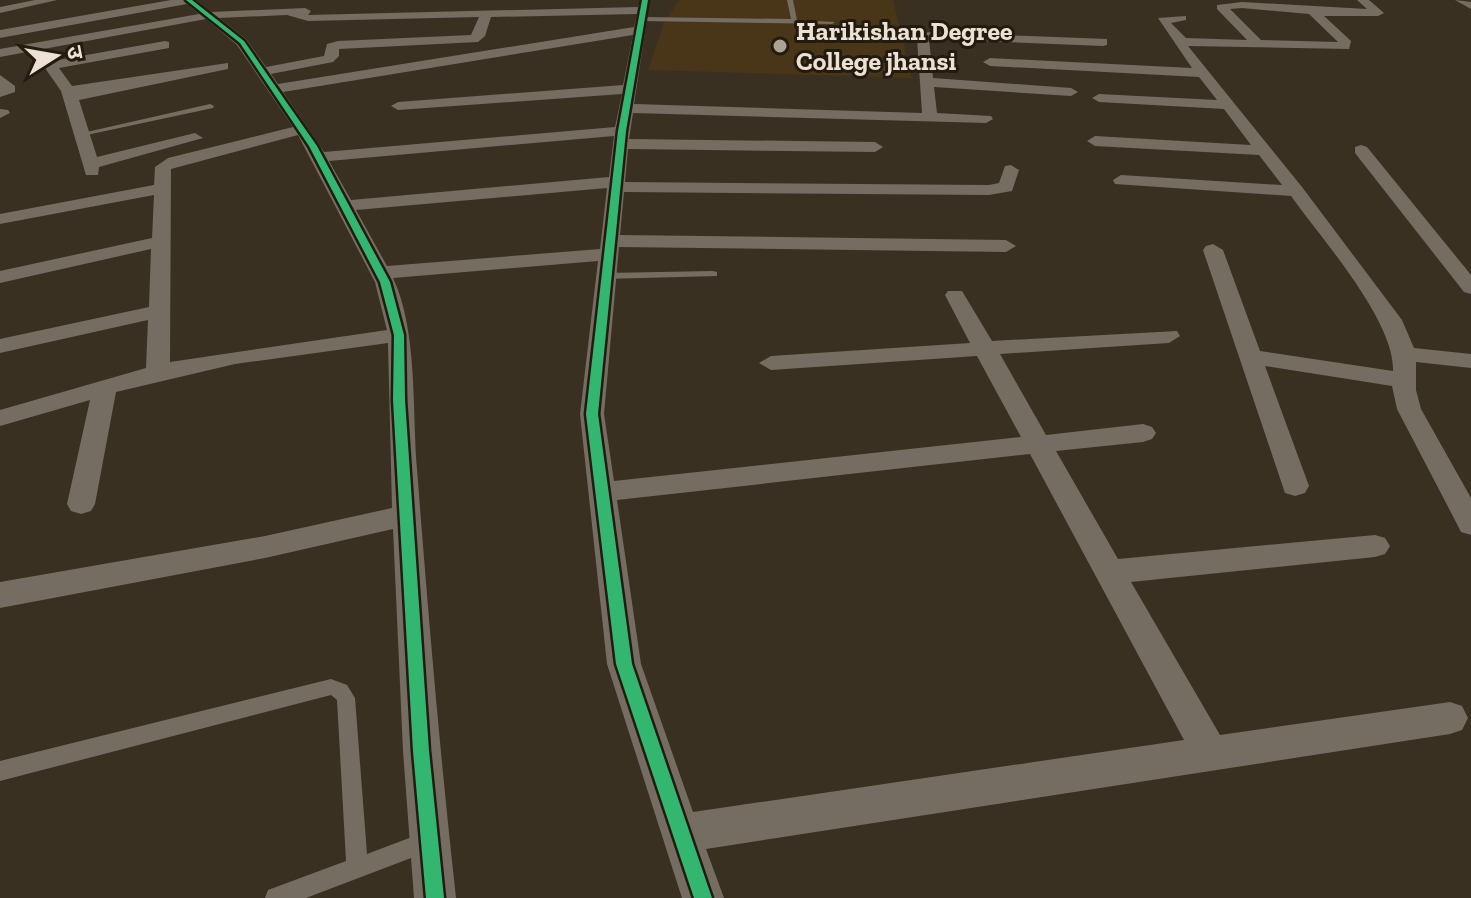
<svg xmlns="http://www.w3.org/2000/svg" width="1471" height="898" font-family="'Zilla Slab','Noto Sans Devanagari',serif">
  <rect width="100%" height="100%" fill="#393022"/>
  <!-- built -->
  <path fill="#493518" d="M679,0h214l19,78 -264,-8 16,-47z"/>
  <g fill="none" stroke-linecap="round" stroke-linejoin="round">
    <!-- lane -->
    <g fill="#756d61" fill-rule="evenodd">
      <path d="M787,0h6l4,20 38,2 -3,2 -190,-3 -3,-2 3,-2 149,2z"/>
      <path d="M210,104l4,2 -1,2 -131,28 -4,-2z"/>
      <path d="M713,271l4,1v4l-112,3 -5,-3 5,-3z"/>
      <path d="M331,679l16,6 8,13 12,156 58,-22 7,4 4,7 -4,7 -126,48h-41l3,-8 78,-29 -9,-161 -6,-5 -331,86v-20z"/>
    </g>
    <!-- street -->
    <g fill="#756d61" fill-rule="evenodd">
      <path d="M35,0h22l-57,13v-6z"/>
      <path d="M171,0h25l15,12 94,-4 6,3 -3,4 330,-8 2,-7h10l-16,104 288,9 -5,-75 5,-6 185,7v6l-4,1 -174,-7 4,39 138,10 7,4 -7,4 -137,-9 3,26 54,3 2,3 -7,4 -353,-10 -4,26 246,3 8,5 -8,5 -247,-3 -3,33 364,3 10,-2 6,-17 6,-1 8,5 -7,21 -23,4 -365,-3 -4,43 386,5 10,6 -10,6 -387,-5 -15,167 10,67 407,-44 -44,-81 -206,14 -12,-7 12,-7 199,-13 -25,-48 3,-4h14l30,50 185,-10 3,5 -11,7 -169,11 46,81 97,-11 9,3 4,6 -4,6 -9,3 -87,9 62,108 257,-24 10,3 5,8 -5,8 -10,3 -244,25 89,153 230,-33 12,4 6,12 -6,12 -12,4 -744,115 18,49h-42l-75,-234 -27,-250 18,-153 -205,17c25,53 19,133 24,191 11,143 23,286 39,429h-42l-11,-147 -10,-222 -128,29 -265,50v-26l265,-46 127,-28 -4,-165 -153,21 -119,28 -21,112 -4,7 -10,3 -10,-3 -4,-7 23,-104 -90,26v-16l146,-42 2,-48 -148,33v-14l149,-32 2,-58 -151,34v-12l152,-33 2,-43 -154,29v-10l154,-29 1,-18 13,-9 125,-31 -56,-82 -31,-26 -206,38v-8l199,-35 -12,-10 -187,34v-8zM637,14l-3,13 -356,57 -7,-10 62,-12 6,-6v-7l139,-7 7,-6 6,-19zM287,15l21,6 171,-4 -8,18 -133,6 -11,3 -3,12 -58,11 -20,-28 -27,-21zM633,35l-10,50 -225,17 -7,4 7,4 224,-16 -7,33 -291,25 -41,-60zM298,135l77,147 12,48 -217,32 1,-193zM614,136l-5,41 -258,23 -22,-39zM607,188l-7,61 -213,17 -31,-56zM1030,454l154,286 -491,72 -52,-148 -24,-164z"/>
      <path d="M1357,0h12l15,13 -6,3h-54l27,25 -2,8 -161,-3 114,141 100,133 12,28 57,6v14l-55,-6v28l5,19 50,89v37l-10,-3 -4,-8 -60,-115 -5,-23 -127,-20 44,120 -4,7 -10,3 -10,-3 -82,-243 3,-4 7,-2 10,6 37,101 133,20c2,-50 -72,-133 -102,-175l-176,-12 -2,-4 8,-5 161,10 -23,-30 -164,-9 -8,-5 8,-5 156,9 -27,-36 -125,-7 -7,-4 7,-4 118,6 -18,-23 -209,-11 -7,-4 7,-4 202,10 -34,-50 28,-2v4l-15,3 15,15 61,2 -30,-31v-4l25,-3 125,7zM1242,8l67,6 29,28 -77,-2 -31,-31z"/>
      <path d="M1455,0l16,2v7z"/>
      <path d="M165,41l4,1v6l-110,20 13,18 156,-23v6l-5,1 -144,30 18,57 98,-24 8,5 -104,29 -1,8h-12l-25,-84 -16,-23 -14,-13 11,-3 11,9z"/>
      <path d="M0,75l15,11v6l-15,5z"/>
      <path d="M0,109l8,1 2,3 -10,5z"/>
      <path d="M1361,145l6,2 104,128v19l-7,-2 -109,-139v-6z"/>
    </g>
    <defs>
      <g id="cycleway">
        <path d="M186,0h6l52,41 73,105 73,136 14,53 1,65 24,351 15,147h-18l-13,-147 -20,-351 1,-65 -14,-53 -71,-136 -69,-103z"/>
        <path d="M642,0h6l-22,131 -28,283 34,250 80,234h-18l-78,-234 -30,-250 32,-283z"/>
      </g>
    </defs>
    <!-- cycleway casing -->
    <use href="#cycleway" stroke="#231b10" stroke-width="5"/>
    <!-- cycleway -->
    <use href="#cycleway" fill="#33b770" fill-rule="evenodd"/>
  </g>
  <!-- markers -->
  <circle fill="#ada395" stroke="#231b10" stroke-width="3" cx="780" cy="46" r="8"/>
  <g text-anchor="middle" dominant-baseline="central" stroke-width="6" stroke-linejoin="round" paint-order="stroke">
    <!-- far-poi labels -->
    <g font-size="26" font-weight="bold" fill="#ece1d3" stroke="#231b10" text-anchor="start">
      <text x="796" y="31">Harikishan Degree<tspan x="796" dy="30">College jhansi</tspan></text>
    </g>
  </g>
  <!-- north arrow -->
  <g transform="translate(56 56) rotate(79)" stroke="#231b10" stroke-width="6" paint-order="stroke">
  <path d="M0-6L14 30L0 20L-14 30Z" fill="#ece1d3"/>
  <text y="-12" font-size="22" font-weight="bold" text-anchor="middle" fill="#ece1d3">उ</text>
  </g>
</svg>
